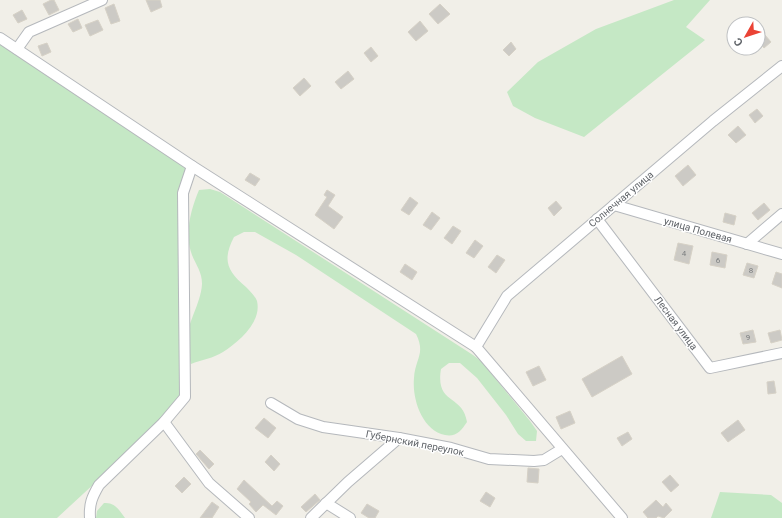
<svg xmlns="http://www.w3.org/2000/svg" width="782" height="518" font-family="Roboto,sans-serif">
  <rect width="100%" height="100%" fill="#f1efe8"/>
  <!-- green -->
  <g fill="#c5e8c5">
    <path d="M674,0h36l-24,27 19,13 -121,97 -49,-19 -22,-12 -6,-14 31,-30 58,-33z"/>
    <path d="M0,38l192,128 -9,27 2,204 -10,12 -118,109h-57z"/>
    <path d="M210,189l10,3 253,163 8,6 49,60 7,10 -1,10h-10l-8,-7 -12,-19 -29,-37 -17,-15h-11l-8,6c-6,36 22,25 26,53 -6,9 -11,15 -22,13 -23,-5 -33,-36 -31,-57 1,-19 12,-24 2,-44l-120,-79 -41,-23h-11l-10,5c-12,23 -7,34 12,50 4,4 9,9 11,14 5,21 -18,41 -34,51 -9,6 -22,8 -32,12 -1,-5 -4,-10 -5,-15 -2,-22 15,-44 16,-65 0,-12 -6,-19 -10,-29 -8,-21 -1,-46 7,-65z"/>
    <path d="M720,492l51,3 11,8v15h-71z"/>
    <path d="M104,503c11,-1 15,7 21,15h-29l1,-7z"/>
  </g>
  <!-- building -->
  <g fill="#cccac5" stroke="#d6d1c6">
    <path d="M51,0h3l5,10 -10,5 -6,-11z"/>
    <path d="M146,0h14l2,7 -11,5z"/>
    <path d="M114,4l6,17 -9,3 -6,-16z"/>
    <path d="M440,4l10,10 -12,10 -9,-10z"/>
    <path d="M22,10l5,9 -9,4 -5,-8z"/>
    <path d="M78,19l4,9 -9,4 -5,-8z"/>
    <path d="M98,20l5,10 -13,6 -5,-11z"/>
    <path d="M420,21l8,10 -12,10 -8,-9z"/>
    <path d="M758,27l13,15 -7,6 -6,-7z"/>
    <path d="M511,42l5,7 -7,7 -6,-6z"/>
    <path d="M47,43l4,9 -9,4 -4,-10z"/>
    <path d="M371,47l7,9 -7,6 -7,-9z"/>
    <path d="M348,71l6,8 -13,10 -6,-7z"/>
    <path d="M304,78l7,8 -11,10 -7,-8z"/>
    <path d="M757,109l6,7 -8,7 -6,-8z"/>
    <path d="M738,126l8,9 -10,8 -8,-8z"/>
    <path d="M688,165l8,10 -13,11 -8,-10z"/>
    <path d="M250,173l10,6 -5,7 -10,-6z"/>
    <path d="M327,190l8,5 -7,11 15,11 -9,12 -19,-14 12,-18 -3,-2z"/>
    <path d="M410,197l8,6 -9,12 -8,-5z"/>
    <path d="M556,201l6,7 -8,8 -6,-8z"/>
    <path d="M764,203l6,7 -12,10 -6,-7z"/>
    <path d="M432,212l8,6 -9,12 -8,-5z"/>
    <path d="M725,213l11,3 -2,9 -11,-3z"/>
    <path d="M453,226l8,5 -9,13 -8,-6z"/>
    <path d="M475,240l8,6 -9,12 -8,-5z"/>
    <path d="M678,243l15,3 -4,18 -15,-4z"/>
    <path d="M712,252l15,3 -2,13 -15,-3z"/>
    <path d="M497,255l8,5 -9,13 -8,-6z"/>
    <path d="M747,263l11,3 -4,12 -11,-3z"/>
    <path d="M405,264l12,8 -5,8 -12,-8z"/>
    <path d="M776,272l6,2v14l-10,-4z"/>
    <path d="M753,330l3,12 -13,2 -3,-11z"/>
    <path d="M780,330l2,10 -11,3 -3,-10z"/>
    <path d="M622,356l10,18 -40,23 -10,-18z"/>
    <path d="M539,366l7,14 -13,6 -7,-14z"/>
    <path d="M774,381l2,12 -8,1 -1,-12z"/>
    <path d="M570,411l5,12 -14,6 -5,-12z"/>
    <path d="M264,418l12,10 -8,10 -13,-10z"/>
    <path d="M738,420l7,10 -17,12 -7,-9z"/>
    <path d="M628,432l4,7 -10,7 -5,-8z"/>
    <path d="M200,450l14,14 -5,5 -13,-15z"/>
    <path d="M271,455l9,9 -6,7 -9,-9z"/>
    <path d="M528,468l11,1 -1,14 -11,-1z"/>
    <path d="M670,475l9,10 -8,7 -9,-10z"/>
    <path d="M184,477l7,7 -9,9 -7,-7z"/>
    <path d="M244,480l28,26 5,-5 6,5 -7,9 -13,-10 -7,7 -7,-8 2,-2 -14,-13z"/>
    <path d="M486,492l9,6 -5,9 -10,-6z"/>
    <path d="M315,494l5,6 -14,12 -5,-5z"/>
    <path d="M656,500l7,7 3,-4 6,7 -8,8 -6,-2 -2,2h-8l-5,-6z"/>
    <path d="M212,502l7,5 -7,11h-12z"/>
    <path d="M367,504l12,7 -4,7h-6l-8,-5z"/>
  </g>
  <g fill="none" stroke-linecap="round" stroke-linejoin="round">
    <defs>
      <g id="minor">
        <path d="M0,38l192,128 284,181 146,171"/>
        <path d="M17,49l12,-17 73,-32"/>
        <path d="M614,205l168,49"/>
        <path d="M597,219l113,149 72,-15"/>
        <path d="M747,244l35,-30"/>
        <path d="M476,347l31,-51 206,-175 69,-55"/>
        <path d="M271,403l27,16 25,8 76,11 52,10 38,11 45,2 10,-1 18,-11"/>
        <path d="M164,422l45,61 40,35"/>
        <path d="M326,503l24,15"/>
        <path d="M90,518c-1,-14 2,-21 9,-33l65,-63 21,-25 -2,-204 9,-27"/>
        <path d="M311,518l37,-36 51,-44"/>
      </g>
    </defs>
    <!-- minor casing -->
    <use href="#minor" stroke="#b5b8bc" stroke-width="12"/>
    <!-- minor -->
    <use href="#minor" stroke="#fff" stroke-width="10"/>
  </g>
  <g text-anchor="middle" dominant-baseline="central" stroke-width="3" stroke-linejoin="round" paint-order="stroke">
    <!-- number labels -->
    <g font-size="8" fill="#7a7d7f">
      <text x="684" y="253">4</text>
      <text x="718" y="260">6</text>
      <text x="751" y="270">8</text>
      <text x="748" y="337">9</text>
    </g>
    <!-- street labels -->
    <g font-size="10" fill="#5f6368" stroke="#fff">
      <text transform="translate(621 199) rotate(-40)">Солнечная улица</text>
      <text transform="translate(698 230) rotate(16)">улица Полевая</text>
      <text transform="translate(676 323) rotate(53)">Лесная улица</text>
      <text transform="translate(415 443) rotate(11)">Губернский переулок</text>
    </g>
  </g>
  <!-- north arrow -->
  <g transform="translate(746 36) rotate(231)"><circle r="19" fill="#ffffff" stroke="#bfc1c3"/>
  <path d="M0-3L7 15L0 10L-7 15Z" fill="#ea4335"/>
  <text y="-6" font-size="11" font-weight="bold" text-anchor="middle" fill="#5f6368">С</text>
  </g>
</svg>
